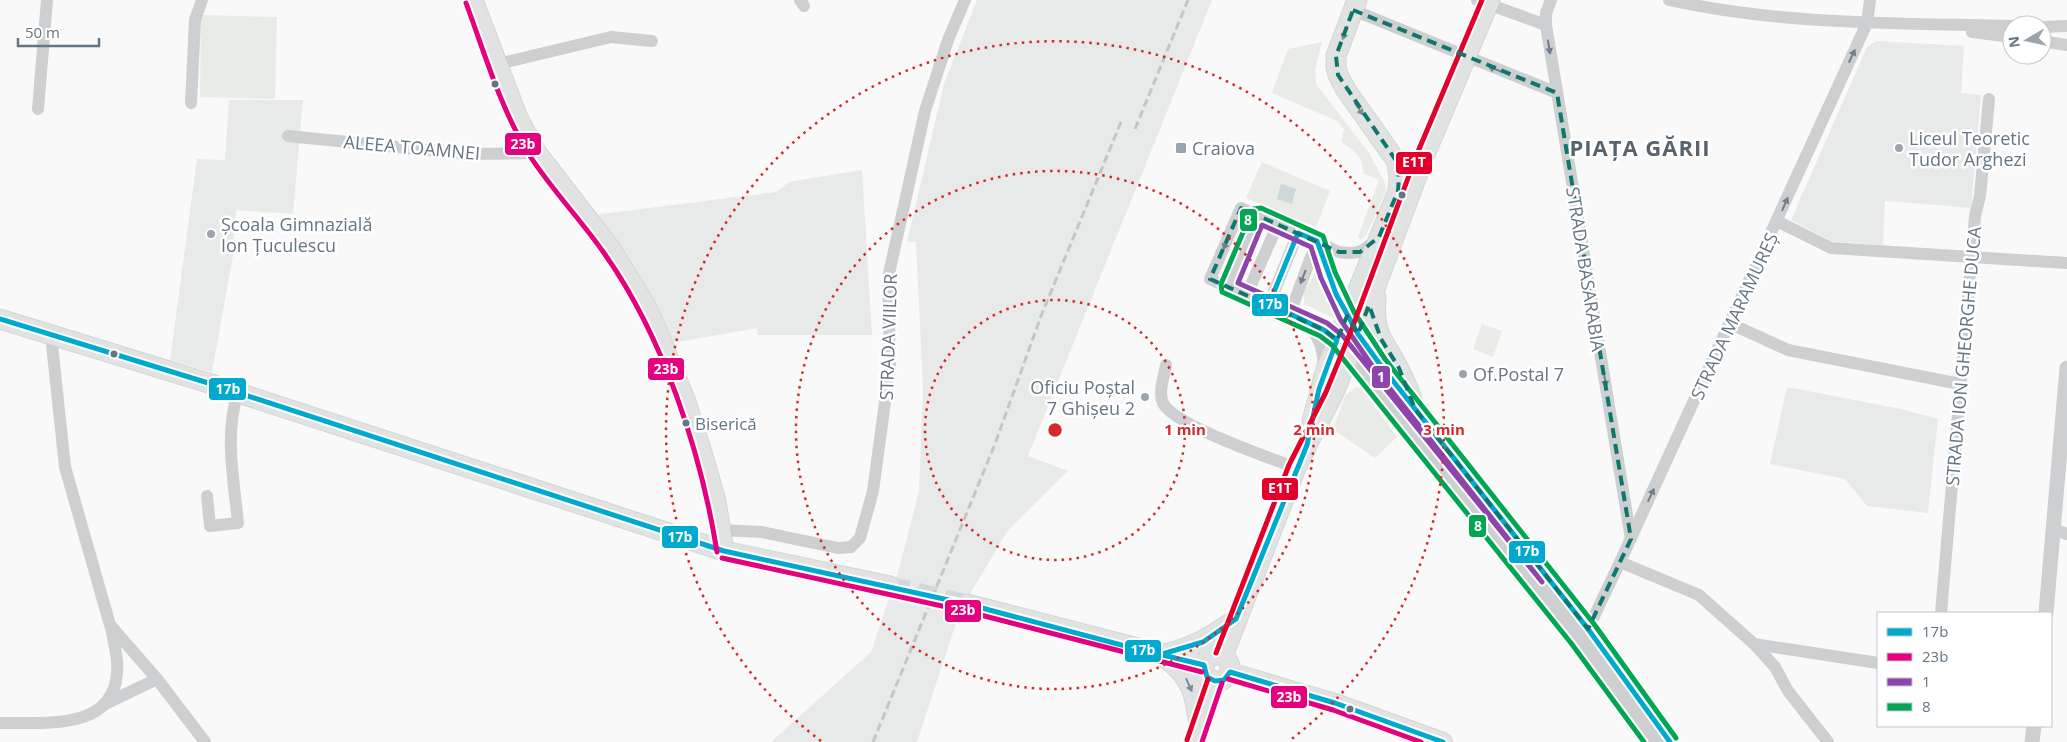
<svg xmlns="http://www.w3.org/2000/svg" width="2067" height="742" font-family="'Open Sans',sans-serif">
  <rect width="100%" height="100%" fill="#f9f9f9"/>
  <!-- built -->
  <g fill="#e8e9e9">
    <path d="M977,0h235l-184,456 40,15 -60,59 -48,81 -43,131h-146l100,-90 29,-87 19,-74 4,-103 -7,-146h-9l37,-158z"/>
    <path d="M1876,41l88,5 -3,47 20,2 -10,113 -86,-7 -2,44 -52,-4 -40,-21 76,-173z"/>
    <path d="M229,100h74l-10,114 -57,-4 -3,45 -21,117 -42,-12 27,-201 28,1z"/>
    <path d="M862,170l10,165h-114l-1,-7 -90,16 -24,-62 -50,-67 183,-23 13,-10z"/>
    <path d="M1787,387l114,22 37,10 -10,94 -61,-7 -22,-27 -75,-15z"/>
  </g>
  <!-- green -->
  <g fill="#e8ebe6">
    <path d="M201,15l76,2 -2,82 -75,-2z"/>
    <path d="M1322,42l-7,27 1,15 53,69 16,30 1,7 -16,37 -4,8 -5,5 -3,-3 21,-57 -16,-7c1,-16 -10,-23 -22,-31l3,-13 -7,-8 -65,-28 16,-44z"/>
    <path d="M1262,162l68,29 -14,36 -70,-29z"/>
    <path d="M1315,273h5l2,3 18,36 -2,7h-3l-31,-15v-13z"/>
    <path d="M1482,324l20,7 -9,26 -20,-8z"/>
    <path d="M1356,387l5,1 36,49 -22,21 -42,-29 12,-33z"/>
  </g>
  <!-- water -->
  <path fill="#ced6d9" d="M1281,184l15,5 -4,15 -15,-5z"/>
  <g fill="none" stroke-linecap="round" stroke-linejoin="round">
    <!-- primary-tunnel -->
    <path stroke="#d4d8dc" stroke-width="19" stroke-dasharray="19 9" stroke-linecap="butt" d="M890,586l77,18"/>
    <defs>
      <path id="secondary" d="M1230,672l105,31 108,39"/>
      <g id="primary">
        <path d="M473,0l45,118 19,35 74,96 35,57 14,31 26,65 15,47 15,52 8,50"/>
        <path d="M1376,297c-3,39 7,41 23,72 7,13 12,26 16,40"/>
        <path d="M0,319l205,63 519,169 166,35"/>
        <path d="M1312,421l14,-52 72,-178 1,-13 -2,-16 -51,-72 -8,-15 -2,-8v-11l21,-56"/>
        <path d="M967,604l237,61"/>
        <path d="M1164,654c29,-6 49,-19 72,-35"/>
        <circle cx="1217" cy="668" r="13"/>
        <path d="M1223,656l73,-188 11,-23 26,-50 25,-61 66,-177 66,-157"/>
        <path d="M1165,658c27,18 31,39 34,70"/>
        <path d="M1194,742l21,-61"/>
      </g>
    </defs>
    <!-- secondary casing -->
    <use href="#secondary" stroke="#d5d6d7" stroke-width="20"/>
    <!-- primary casing -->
    <use href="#primary" stroke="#d5d6d7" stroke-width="21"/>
    <!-- minor -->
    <g stroke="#cecfd0" stroke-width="12">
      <path d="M800,0l4,6"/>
      <path d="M1477,0l69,25"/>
      <path d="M1551,0l-5,13v12l85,514"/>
      <path d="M1669,0c112,25 228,23 343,26"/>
      <path d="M1353,10l204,83"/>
      <path d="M2042,27l25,-1"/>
      <path d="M1972,32l40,5"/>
      <path d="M2042,41l25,4"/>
      <path d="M498,64l113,-27 41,4"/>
      <path d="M191,103l4,-83 7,-20"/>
      <path d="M38,109l9,-109"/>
      <path d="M288,136l178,18 71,-1"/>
      <path d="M1777,221l54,27 236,15"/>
      <path d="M1317,241l11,34 19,41"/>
      <path d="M1228,287l30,-72"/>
      <path d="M1247,294l31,-70"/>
      <path d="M1269,304l29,-71"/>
      <path d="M1290,313l27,-72"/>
      <path d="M1310,323l11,23 4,22"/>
      <path d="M1731,324l57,26 172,34"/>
      <path d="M51,335l14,132 45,158 47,54 48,63"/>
      <path d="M1337,340l-13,-10 -114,-51 31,-71 98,44c19,3 23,0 37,-12"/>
      <path d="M1166,365c-2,12 -8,27 -3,38 10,22 108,55 133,65"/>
      <path d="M207,496l3,30 28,-3c-4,-43 -14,-88 0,-131"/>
      <path d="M2053,529l14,5"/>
      <path d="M720,530l42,2 76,16 13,-1 9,-9 13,-47 17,-126 -2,-87 37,-167 23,-71 17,-40"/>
      <path d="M1620,562l79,33 55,49 124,19"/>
      <path d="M1941,613l34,-397 5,-20 9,-97"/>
      <path d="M1583,633l5,-4 32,-67 247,-539 3,-23"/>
      <path d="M1754,644l21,23 13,24 40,51"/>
      <path d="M105,704l52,-25"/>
      <path d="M0,723c42,-1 113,9 117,-50 2,-15 -4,-32 -6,-46"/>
    </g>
    <!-- tertiary -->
    <g stroke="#cecfd0" stroke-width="15">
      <path d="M1353,326l26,37 209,266 82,113"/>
      <path d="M1343,349l234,289 76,104"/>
      <path d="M2046,613l21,-245"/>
      <path d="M2032,742l2,-16"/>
    </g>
    <!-- secondary -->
    <use href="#secondary" stroke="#e1e2e2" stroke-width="18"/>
    <!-- primary -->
    <use href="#primary" stroke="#e1e2e2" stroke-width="19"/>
    <!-- rail -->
    <g stroke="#c3c5c6" stroke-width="3" stroke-dasharray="8 4" stroke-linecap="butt">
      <path d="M1135,129l53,-129"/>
      <path d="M873,742l122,-298 46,-128 80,-194"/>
    </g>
    <defs>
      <g id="bus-1">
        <path d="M0,319l205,63 519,169 243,53 192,51 44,-13 33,-23 71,-174 12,-56 18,-49 -13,-10 -55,-26 29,-71 19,8 19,53 22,40 21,29 209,266 82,113"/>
        <path d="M1154,653l50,12 3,12 8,4 9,-1 6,-8 105,31 108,39"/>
      </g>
      <g id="bus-2">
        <path d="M466,3c19,51 35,107 64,153 22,34 51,64 74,97 59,83 97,199 113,299"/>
        <path d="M722,558l243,53 237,61"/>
        <path d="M1228,679l105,31 88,32"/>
        <path d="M1202,742l20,-59"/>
      </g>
      <path id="bus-3" d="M1262,225l49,22 10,31 19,41 33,48 169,215 -200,-247 -15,-12 -89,-40z"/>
      <path id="bus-4" d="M1644,742l-73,-99 -239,-298 -12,-9 -98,-44 -1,-8 32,-75 8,-1 62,28 12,36 19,40 31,47 209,265 82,114"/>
      <g id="bus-5">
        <path d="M1216,653l73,-188 37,-73 25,-61 66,-177 65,-154"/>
        <path d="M1187,740l21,-61"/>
      </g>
    </defs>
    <!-- bus-1 casing -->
    <use href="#bus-1" stroke="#fff" stroke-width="9"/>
    <!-- bus-2 casing -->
    <use href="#bus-2" stroke="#fff" stroke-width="9"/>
    <!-- bus-3 casing -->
    <use href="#bus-3" stroke="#fff" stroke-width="9"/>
    <!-- bus-4 casing -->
    <use href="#bus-4" stroke="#fff" stroke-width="9"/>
    <!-- bus-5 casing -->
    <use href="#bus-5" stroke="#fff" stroke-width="9"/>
    <!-- bus-1 -->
    <use href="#bus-1" stroke="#00a9ce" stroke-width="5"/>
    <!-- bus-2 -->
    <use href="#bus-2" stroke="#e5007d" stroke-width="5"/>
    <!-- bus-3 -->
    <use href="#bus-3" stroke="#8e44ad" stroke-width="5"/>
    <!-- bus-4 -->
    <use href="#bus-4" stroke="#00a651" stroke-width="5"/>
    <!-- bus-5 -->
    <use href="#bus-5" stroke="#e4002b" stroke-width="5"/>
  </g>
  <!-- one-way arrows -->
  <defs><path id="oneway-solid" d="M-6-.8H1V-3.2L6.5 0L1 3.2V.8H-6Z" transform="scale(1.25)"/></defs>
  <g fill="#7e8c96">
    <use href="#oneway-solid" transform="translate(1345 33) rotate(111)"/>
    <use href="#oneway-solid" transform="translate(1359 109) rotate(55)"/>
    <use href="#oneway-solid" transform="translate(1189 685) rotate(66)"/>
  </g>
  <g fill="#707f8b">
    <use href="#oneway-solid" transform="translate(1549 47) rotate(81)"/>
    <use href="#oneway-solid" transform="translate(1852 56) rotate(-65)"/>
    <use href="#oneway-solid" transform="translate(1495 69) rotate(-158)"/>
    <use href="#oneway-solid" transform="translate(1785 204) rotate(-66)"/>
    <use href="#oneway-solid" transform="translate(1226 243) rotate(113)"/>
    <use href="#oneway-solid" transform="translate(1303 277) rotate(111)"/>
    <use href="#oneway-solid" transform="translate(1605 380) rotate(81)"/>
    <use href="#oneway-solid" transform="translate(1651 495) rotate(-65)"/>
  </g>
  <!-- marked area -->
  <path fill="none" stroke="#0f766e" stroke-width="4" stroke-dasharray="10 6" stroke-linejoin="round" d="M1353,10l204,83 74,446 -43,90 -173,-220 -16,-41 -18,-29 -12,-34 -11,29 -11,-18 -10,24 -13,-10 -114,-51 31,-71 98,44h21l19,-15 19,-46 1,-13 -2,-16 -59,-87 -2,-19z"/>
  <!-- distance rings -->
  <g fill="none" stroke="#d62828" stroke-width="2.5" stroke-dasharray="2.5 5">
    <circle cx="1055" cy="430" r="130"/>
    <circle cx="1055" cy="430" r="259"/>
    <path d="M821 741A389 389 0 1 1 1289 741"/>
  </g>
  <!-- markers -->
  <g fill="#657683" stroke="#fff" stroke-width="2">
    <circle cx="495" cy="84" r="4.5"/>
    <circle cx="1402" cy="195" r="4.5"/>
    <circle cx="114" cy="354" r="4.5"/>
    <circle cx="686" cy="423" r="4.5"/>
    <circle cx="1350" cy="709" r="4.5"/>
  </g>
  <g fill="#99a4ac" stroke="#fff" stroke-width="2">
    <rect x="1175" y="142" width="12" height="12" rx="2.5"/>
    <circle cx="1899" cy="148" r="5"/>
    <circle cx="211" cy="234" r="5"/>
    <circle cx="1463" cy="374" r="5"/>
    <circle cx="1145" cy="397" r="5"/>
  </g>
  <g text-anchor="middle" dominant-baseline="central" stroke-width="5" stroke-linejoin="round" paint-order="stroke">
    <!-- bus labels -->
    <g font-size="17" fill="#657683" stroke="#fff" text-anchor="start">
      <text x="695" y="423">Biserică</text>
    </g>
    <!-- poi labels -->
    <g font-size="18" fill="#657683" stroke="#fff" text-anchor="start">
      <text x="1909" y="138">Liceul Teoretic<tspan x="1909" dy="21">Tudor Arghezi</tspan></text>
      <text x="1192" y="148">Craiova</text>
      <text x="221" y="224">Școala Gimnazială<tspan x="221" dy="21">Ion Țuculescu</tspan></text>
      <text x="1473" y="374">Of.Postal 7</text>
      <text x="1135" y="387" text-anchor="end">Oficiu Poștal<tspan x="1135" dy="21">7 Ghișeu 2</tspan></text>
    </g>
    <!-- street labels -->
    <g font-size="18" fill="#657683" stroke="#fff">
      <text transform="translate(412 147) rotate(5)">ALEEA TOAMNEI</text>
      <text transform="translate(1586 269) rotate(81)">STRADA BASARABIA</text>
      <text transform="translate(1734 316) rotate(-65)">STRADA MARAMUREȘ</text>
      <text transform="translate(888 337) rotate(-88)">STRADA VIILOR</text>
      <text transform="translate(1963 356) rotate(-85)">STRADA ION GHEORGHE DUCA</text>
    </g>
    <!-- district labels -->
    <g font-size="22" font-weight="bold" letter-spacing="1" fill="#57646e" stroke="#fff">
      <text x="1640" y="147">PIAȚA GĂRII</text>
    </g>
  </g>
  <circle cx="1055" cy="430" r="8" fill="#d62828" stroke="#fff" stroke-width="2.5"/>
  <g font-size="15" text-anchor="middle" font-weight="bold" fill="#d62828" stroke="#fff" stroke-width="5" stroke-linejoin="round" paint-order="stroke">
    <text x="1185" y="435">1 min</text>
    <text x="1314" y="435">2 min</text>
    <text x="1444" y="435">3 min</text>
  </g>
  <g stroke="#fff" stroke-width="2">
    <rect x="504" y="132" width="38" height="24" rx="5" fill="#e5007d"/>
    <rect x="1395" y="151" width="38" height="24" rx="5" fill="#e4002b"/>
    <rect x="1239" y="208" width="19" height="24" rx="5" fill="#00a651"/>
    <rect x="1251" y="293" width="38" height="24" rx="5" fill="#00a9ce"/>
    <rect x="647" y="357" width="38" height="24" rx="5" fill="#e5007d"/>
    <rect x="1371" y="365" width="20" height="24" rx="5" fill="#8e44ad"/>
    <rect x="208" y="377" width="39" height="24" rx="5" fill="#00a9ce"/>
    <rect x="1261" y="477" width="38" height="24" rx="5" fill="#e4002b"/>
    <rect x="1468" y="514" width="19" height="24" rx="5" fill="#00a651"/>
    <rect x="661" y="525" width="38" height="24" rx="5" fill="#00a9ce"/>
    <rect x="1508" y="540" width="38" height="24" rx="5" fill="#00a9ce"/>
    <rect x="944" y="599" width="38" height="24" rx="5" fill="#e5007d"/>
    <rect x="1124" y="639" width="38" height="24" rx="5" fill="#00a9ce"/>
    <rect x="1270" y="685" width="38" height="24" rx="5" fill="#e5007d"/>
  </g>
  <g font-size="14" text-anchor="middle" font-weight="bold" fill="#fff">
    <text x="523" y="149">23b</text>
    <text x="1414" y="167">E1T</text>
    <text x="1248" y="225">8</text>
    <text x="1270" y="309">17b</text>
    <text x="666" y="374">23b</text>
    <text x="1381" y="382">1</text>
    <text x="228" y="394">17b</text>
    <text x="1280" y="493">E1T</text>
    <text x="1478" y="531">8</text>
    <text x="680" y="542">17b</text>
    <text x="1527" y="556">17b</text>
    <text x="963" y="615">23b</text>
    <text x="1143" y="655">17b</text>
    <text x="1289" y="702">23b</text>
  </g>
  <!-- legend -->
  <rect x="1877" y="612" width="175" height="115" fill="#ffffff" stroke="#c1c8cd"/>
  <rect x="1887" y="628" width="25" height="8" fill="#00a9ce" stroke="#c1c8cd"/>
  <text x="1922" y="637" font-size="15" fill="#657683">17b</text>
  <rect x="1887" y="653" width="25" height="8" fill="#e5007d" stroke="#c1c8cd"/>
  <text x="1922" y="662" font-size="15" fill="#657683">23b</text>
  <rect x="1887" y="678" width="25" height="8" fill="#8e44ad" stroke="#c1c8cd"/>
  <text x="1922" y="687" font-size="15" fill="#657683">1</text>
  <rect x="1887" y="703" width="25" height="8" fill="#00a651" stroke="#c1c8cd"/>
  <text x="1922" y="712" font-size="15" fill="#657683">8</text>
  <!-- north arrow -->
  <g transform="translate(2027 40) rotate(261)"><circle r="24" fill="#ffffff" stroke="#c1c8cd"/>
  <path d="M0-4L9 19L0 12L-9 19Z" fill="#99a4ac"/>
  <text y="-8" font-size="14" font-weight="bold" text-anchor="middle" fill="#657683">N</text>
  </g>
  <!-- scale -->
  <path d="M18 38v8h81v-8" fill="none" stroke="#657683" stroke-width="2.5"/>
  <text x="25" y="38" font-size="15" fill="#657683" stroke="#ffffff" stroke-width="4" paint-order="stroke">50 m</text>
</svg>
